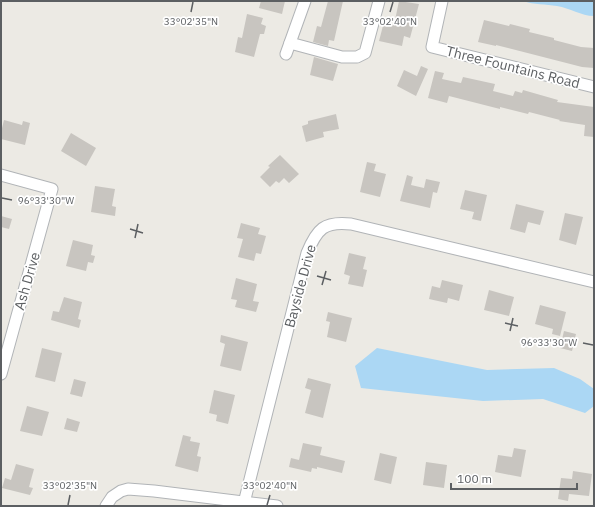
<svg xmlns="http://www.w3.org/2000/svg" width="595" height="507" font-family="'IBM Plex Sans',sans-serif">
  <rect width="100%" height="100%" fill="#eceae4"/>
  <!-- water -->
  <g fill="#abd7f4">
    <path d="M523,1h71v15c-13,0 -24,-8 -37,-10 -11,-2 -23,-1 -34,-5z"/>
    <path d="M377,348l110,22 67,-2 26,11 14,10v17l-9,7 -42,-14 -60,2 -122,-13 -6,-22z"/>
  </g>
  <!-- building -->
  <g fill="#c8c5c0">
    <path d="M261,1h24l-3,13 -23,-6z"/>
    <path d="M328,1h15l-9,40 -5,-1 -1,6 -15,-4 4,-16 4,1z"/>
    <path d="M399,1l20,3 -9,34 -6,-2 -2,10 -23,-5 5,-19 10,3z"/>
    <path d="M247,14l16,4 -2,6 5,2 -2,8h-4l-6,23 -19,-5 3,-15 4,1z"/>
    <path d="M484,20l25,6 1,-2 20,5 -1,3 25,6v2l27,7 13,1v20l-12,-1 -86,-22v1l-18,-4z"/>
    <path d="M314,57l24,7 -5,17 -23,-6z"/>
    <path d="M421,66l7,3 -12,27 -19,-10 7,-16 13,6z"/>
    <path d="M435,71l9,2 -2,6 19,4 2,-6 32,7 -2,7 20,5 2,-5 7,2 1,-3 35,10 -1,2 37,5v30l-10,-1 1,-11 -26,-4 1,-1 -31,-8 -1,2 -28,-7v2l-51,-13 -2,7 -19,-5z"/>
    <path d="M336,114l3,15 -16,3 1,5 -18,5 -4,-16 6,-2v-3z"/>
    <path d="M4,120l18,5 1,-4 7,2 -5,22 -24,-6v-7z"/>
    <path d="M71,133l25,15 -10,18 -25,-15z"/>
    <path d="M280,155l19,19 -10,9 -5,-5 -5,5 -3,-2 -6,6 -10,-10 10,-10 -2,-1z"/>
    <path d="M367,162l9,2 -2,7 12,3 -6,23 -20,-5z"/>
    <path d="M407,175l6,2 -2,8 13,3 2,-9 14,3 -3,11 -4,-1 -3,16 -30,-7z"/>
    <path d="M95,186l20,3 -3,17 4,1 -1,9 -24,-4z"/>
    <path d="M465,190l22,5 -6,26 -9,-2 2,-7 -14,-3z"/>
    <path d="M516,204l28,7 -4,14 -12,-3 -3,11 -15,-4z"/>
    <path d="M565,213l18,4 -7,28 -17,-5z"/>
    <path d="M1,216l11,3 -3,10 -8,-2z"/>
    <path d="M241,223l19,5 -2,6 8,2 -5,18 -5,-1 -2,8 -16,-4 5,-18 -6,-1z"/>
    <path d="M73,240l20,5 -2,10 4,1 -2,7 -5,-1 -2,9 -20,-5z"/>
    <path d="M349,253l17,4 -3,12 4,1 -4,17 -15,-3 2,-8 -6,-2z"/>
    <path d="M236,278l21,6 -4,17 6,1 -3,10 -21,-5 2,-7 -6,-1z"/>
    <path d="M442,280l21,5 -4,16 -11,-3 -1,5 -18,-4 3,-13 8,2z"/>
    <path d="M489,290l25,7 -5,19 -25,-6z"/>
    <path d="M64,297l18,5 -4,17 3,1 -2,8 -28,-8 2,-9 6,1z"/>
    <path d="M540,305l26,7 -6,24 -8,-2 1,-5 -18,-5z"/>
    <path d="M328,312l24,6 -6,24 -19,-5 3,-15 -4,-1z"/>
    <path d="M564,331l12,3 -4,17 -12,-3z"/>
    <path d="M221,335l27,7 -7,29 -21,-5 5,-22 -5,-2z"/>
    <path d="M42,348l20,5 -7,29 -20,-5z"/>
    <path d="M308,378l23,6 -8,34 -18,-5 6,-23 -6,-2z"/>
    <path d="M74,379l12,3 -4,15 -12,-3z"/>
    <path d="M214,390l21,5 -7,29 -12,-3 1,-6 -8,-2z"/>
    <path d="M27,406l22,6 -7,24 -22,-5z"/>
    <path d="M67,418l13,4 -3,10 -13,-3z"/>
    <path d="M183,435l8,2 -1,4 10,2 -3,13 4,1 -3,15 -23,-6z"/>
    <path d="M303,443l19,4 -2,8 25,6 -3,12 -25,-6v2l-5,-1 -1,4 -22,-5 2,-9 8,2z"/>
    <path d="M514,448l12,2 -5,27 -26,-5 3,-17 14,2z"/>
    <path d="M380,453l17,4 -6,27 -17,-4z"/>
    <path d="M426,462l21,3 -3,23 -21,-3z"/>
    <path d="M16,464l18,5 -5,18 4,1 -3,7 -28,-7 3,-10 6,2z"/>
    <path d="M573,471l19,3 -3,22 -20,-2 -1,7 -10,-2 3,-21 11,1z"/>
  </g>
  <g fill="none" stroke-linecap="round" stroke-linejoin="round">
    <defs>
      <g id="minor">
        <path d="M442,1l-10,46 162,40"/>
        <path d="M290,43l52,14h15l8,-4 14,-52"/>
        <path d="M286,54l19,-53"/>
        <path d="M1,175l51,14 -51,185"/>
        <path d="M244,503l63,-250c10,-24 17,-32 44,-29l243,58"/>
        <path d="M106,506l6,-9 9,-6 7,-2 26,2 123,15"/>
      </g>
    </defs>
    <!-- minor casing -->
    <use href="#minor" stroke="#b1b4b7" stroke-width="13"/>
    <!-- minor -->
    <use href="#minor" stroke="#fff" stroke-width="11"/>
  </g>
  <!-- ticks -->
  <path fill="none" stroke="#5c5f62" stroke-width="1.5" d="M191,12l2,-10M390,12l3,-10M2,198l10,2M130,229l13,4M135,238l3,-14M317,276l14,4M322,285l4,-14M505,323l13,3M510,331l3,-13M583,343l10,2M68,505l2,-10M267,505l3,-10"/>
  <g text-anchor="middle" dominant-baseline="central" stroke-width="3.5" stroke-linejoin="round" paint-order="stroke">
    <!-- street labels -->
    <g font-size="14" fill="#5c5f62" stroke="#fff">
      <text transform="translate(513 67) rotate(14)">Three Fountains Road</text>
      <text transform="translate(27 281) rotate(-74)">Ash Drive</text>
      <text transform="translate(300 286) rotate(-75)">Bayside Drive</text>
    </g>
  </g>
  <g font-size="10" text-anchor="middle" fill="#5c5f62" stroke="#fff" stroke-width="3.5" stroke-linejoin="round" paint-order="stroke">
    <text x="191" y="25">33°02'35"N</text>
    <text x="390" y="25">33°02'40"N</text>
    <text x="46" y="204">96°33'30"W</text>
    <text x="549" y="346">96°33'30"W</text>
    <text x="70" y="489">33°02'35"N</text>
    <text x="270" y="489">33°02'40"N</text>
  </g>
  <!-- border -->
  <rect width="595" height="507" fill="none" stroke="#5c5f62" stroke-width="4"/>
  <!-- scale -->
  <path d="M451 483v6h126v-6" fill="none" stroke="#5c5f62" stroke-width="2"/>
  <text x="457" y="483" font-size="12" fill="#5c5f62" stroke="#ffffff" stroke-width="3" paint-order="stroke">100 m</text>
</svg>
